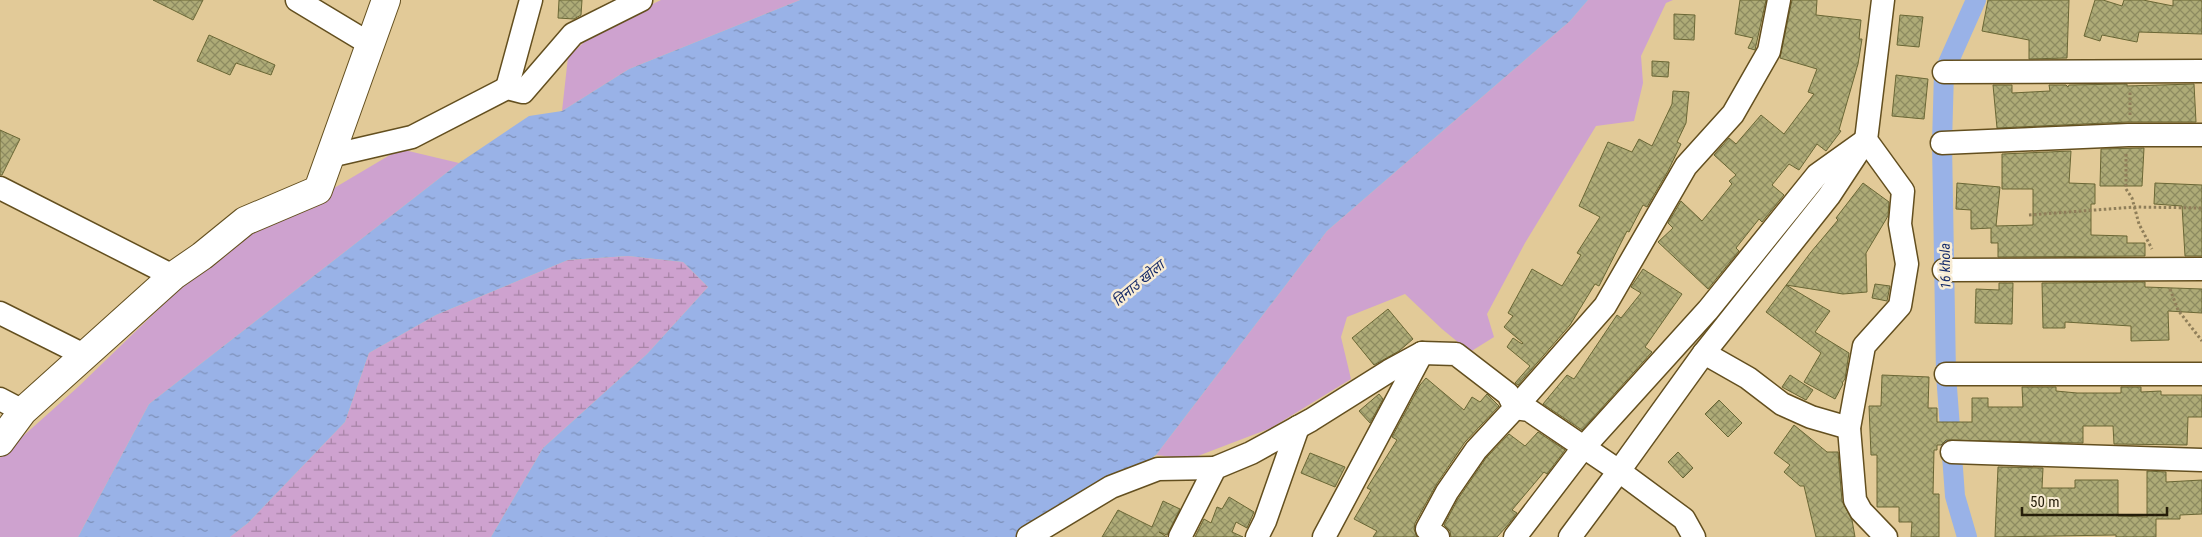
<svg xmlns="http://www.w3.org/2000/svg" width="2202" height="537" font-family="'Roboto Condensed','Noto Sans Devanagari',sans-serif">
  <defs>
    <pattern id="wetland-marsh" width="20" height="14" patternUnits="userSpaceOnUse" patternTransform="scale(1.25)"><rect width="20" height="14" fill="#cea2cf"/><path d="M1 5h8M5 5V1M11 12h8M15 12V8" fill="none" stroke="#a783a6"/></pattern>
    <pattern id="water-ripples" width="26" height="14" patternUnits="userSpaceOnUse" patternTransform="scale(1.25)"><rect width="26" height="14" fill="#99b2e7"/><path d="M2 4q2-2 4 0t4 0M15 11q2-2 4 0t4 0" fill="none" stroke="#7d90b9"/></pattern>
    <pattern id="building-cross-hatch" width="8" height="8" patternUnits="userSpaceOnUse" patternTransform="scale(1.25)"><rect width="8" height="8" fill="#aeab77"/><path d="M0 0l8 8M0 8l8-8" fill="none" stroke="#8d8b60"/></pattern>
  </defs>
  <rect width="100%" height="100%" fill="#e2ca98"/>
  <!-- green -->
  <g fill="#cea2cf">
    <path d="M661,0h139l-171,69 -67,42 6,-54 28,-26z"/>
    <path d="M1588,0h85l-7,3 -25,53 2,27 -9,38 -38,5 -71,117 -38,71 7,23 -24,15 -28,-23 -37,-35 -58,23 -6,20 10,42 -80,49 -81,31 -34,-4 171,-224 243,-210z"/>
    <path d="M400,149l59,14 -310,241 -71,133h-78v-79l3,-4 75,-67 147,-142 89,-45z"/>
  </g>
  <!-- wetland -->
  <path fill="url(#wetland-marsh)" d="M628,256l55,6 25,25 -61,67 -104,94 -52,89h-261l18,-14 97,-101 24,-69 67,-38 132,-55z"/>
  <!-- water -->
  <path fill="url(#water-ripples)" d="M800,0h788l-18,21 -243,210 -171,224 -111,82h-554l52,-89 104,-94 61,-67 -25,-25 -55,-6 -60,4 -132,55 -67,38 -24,69 -97,101 -18,14h-152l71,-133 310,-241 70,-47 33,-5 67,-42z"/>
  <g fill="none" stroke-linecap="round" stroke-linejoin="round">
    <!-- canal -->
    <path stroke="#99b2e7" stroke-width="20" d="M1967,537l-12,-41 -9,-122 -4,-231 2,-71 32,-72"/>
  </g>
  <!-- building -->
  <g fill="url(#building-cross-hatch)" stroke="#6a6735">
    <path d="M153,0h50l-10,20z"/>
    <path d="M559,0h23l-1,15 -7,4 -16,-1z"/>
    <path d="M1740,0h26l-11,50 -7,-2 5,-10 -18,-4z"/>
    <path d="M1792,0h25l-1,15 45,5 -2,19h3l-4,25 -19,66 2,1 -15,20 -9,-7 -18,26 -10,-6 -17,21 12,10 -22,27 -3,-3 -23,29 3,3 -31,38 -50,-47 15,-14 -5,-5 13,-22 21,20 30,-37 -3,-3 7,-6 -22,-20 15,-17 7,6 25,-29 23,19 30,-40 -6,-2 9,-23 -37,-11z"/>
    <path d="M1988,0h81l-2,58 -38,1v-19l-47,-9z"/>
    <path d="M2095,0h8l19,6 2,-6h19l30,6v-6h27l2,1v33l-63,-2 -2,10 -35,-7 -2,6 -16,-5z"/>
    <path d="M1674,14l21,1 -1,25 -20,-1z"/>
    <path d="M1900,15l23,2 -4,30 -22,-2z"/>
    <path d="M209,35l66,30 -4,10 -35,-12 -6,12 -33,-14z"/>
    <path d="M1652,61l17,1 -1,15 -16,-1z"/>
    <path d="M1896,75l32,4 -4,40 -32,-3z"/>
    <path d="M2127,84v2l67,-2 2,38h-69l-130,6 -4,-43h19v8l38,-2 -1,-6h17l2,2 1,-2z"/>
    <path d="M1673,91l16,1 -3,31 -9,19 4,2 -13,27 -21,36 -4,-2 -14,27 -2,-1 -28,55 -4,-2 -25,41 -52,60 -3,-2 15,-17 -23,-19 6,-9 9,6 1,-1 -19,-16 9,-11 -5,-3 24,-44 30,17 19,-31 -4,-2 23,-36 -21,-11 29,-64 24,10 7,-13 13,7 20,-42z"/>
    <path d="M0,130l20,9 -18,36h-2z"/>
    <path d="M2144,148l-2,38h-42l1,-37z"/>
    <path d="M2071,151l-2,32 26,1v20h-4v31l36,1v7h18v13l-147,1v-14h-7v-15l-20,1v-19l-15,-1 1,-26 43,4 -4,39 37,-1v-36h-31v-35z"/>
    <path d="M1863,183l26,19 -1,14 -22,37 1,39 -24,2 -57,-9 44,26 -15,21 34,21 -4,26 -3,4 1,1 -8,15 -31,-17 17,-29 -55,-41 45,-60 27,-32 -2,-2z"/>
    <path d="M2155,183l47,2v71h-17l-3,-50 -28,-2z"/>
    <path d="M1643,269l39,25 -37,53 7,5 -70,78 -39,-26 24,-29 7,4 43,-64 4,3 20,-25 -10,-6z"/>
    <path d="M2145,282v5l57,2v24l-34,-2 1,29 -38,1v-15l-66,-4v6h-22l-1,-45z"/>
    <path d="M1999,283h14l-1,41 -37,-1 1,-34 23,1z"/>
    <path d="M1875,284l15,2 -3,15 -15,-3z"/>
    <path d="M1388,309l25,30 -14,12 -25,14 -22,-27z"/>
    <path d="M1790,375l23,15 -7,10 -24,-13z"/>
    <path d="M1882,375l47,2 -1,31h9v14h35v-24h16v9h35l-1,-20h34v4l21,2h44v-6h20v5l20,-1v4h41v22h-14l-1,28 -73,-1 -1,-18h-30v17l-137,-3 -5,5h-4v5h-3l-1,44h6v43h-28l1,-15h-13v-15h-22v-52h-6l-2,-49h12z"/>
    <path d="M1426,378l38,32 8,-13 8,5 7,-8 12,12 -34,36 -29,43 -21,38 -1,6 3,8h-44l4,-6 -23,-12 17,-29 -4,-2 30,-48 -5,-3 28,-52z"/>
    <path d="M1379,394l4,5 -13,24 -11,-12z"/>
    <path d="M1719,400l23,23 -14,14 -23,-23z"/>
    <path d="M1794,425l33,27h11l4,49 10,19 3,17h-39l-12,-51h-4l-16,-14 6,-7 -16,-12z"/>
    <path d="M1538,432l27,18 -18,24 -3,-2 -32,38 5,3 -10,13 -10,11h-46l-1,-6 -6,-6 14,-26 28,-41 23,-24 16,12z"/>
    <path d="M1678,452l15,16 -10,10 -15,-16z"/>
    <path d="M1310,453l35,14 -10,20 -34,-14z"/>
    <path d="M1998,467l45,1 -1,20h33v-8h43v36l29,1v-46l19,1v10l36,-2v34l-22,1v4h-24v18h-40v-2l-121,2z"/>
    <path d="M1229,497l25,15 -7,16 -11,-6 -4,10 11,5h-48l9,-18 7,4 6,-16 5,2z"/>
    <path d="M1163,501l17,8 -13,26 -8,-3 8,5h-65l16,-27 34,17z"/>
  </g>
  <g fill="none" stroke-linecap="round" stroke-linejoin="round">
    <defs>
      <g id="minor">
        <path d="M297,0l73,44"/>
        <path d="M1883,0l-17,140 37,51 -3,33 7,40 -7,42 -36,40 -15,82 6,72 6,11 25,26"/>
        <path d="M1944,72l258,-1"/>
        <path d="M507,88l24,-88"/>
        <path d="M1942,143l186,-8h74"/>
        <path d="M330,156l82,-19 95,-49 16,4 50,-58 68,-34"/>
        <path d="M0,188l173,88"/>
        <path d="M1944,270l258,-1"/>
        <path d="M0,313l84,42"/>
        <path d="M1704,353l44,25 34,26 29,13 38,11"/>
        <path d="M1946,374h256"/>
        <path d="M0,399l23,12"/>
        <path d="M1952,452l250,8"/>
        <path d="M1028,537l83,-50 47,-18 57,-1"/>
        <path d="M1180,537l35,-69 36,-15 60,-33 78,-49 33,-18 34,1 52,40 7,14 -39,42 -29,42 -20,37 11,8"/>
        <path d="M1257,537l8,-16 33,-94"/>
        <path d="M1324,537l98,-184"/>
        <path d="M1515,537l68,-89 125,-138 109,-135 49,-35"/>
        <path d="M1570,537l49,-66 -90,-61 -14,-2 90,-102 81,-140 47,-52 36,-63 10,-51"/>
        <path d="M1694,537l-10,-18 -65,-48 85,-118 125,-157 29,-44"/>
      </g>
      <path id="major" d="M0,442l23,-31 150,-135 29,-20 43,-35 73,-31 68,-190"/>
    </defs>
    <!-- minor casing -->
    <use href="#minor" stroke="#634f1f" stroke-width="25"/>
    <!-- major casing -->
    <use href="#major" stroke="#634f1f" stroke-width="30"/>
    <!-- path -->
    <g stroke="#8f7e59" stroke-width="3" stroke-dasharray="2.5 2.5" stroke-linecap="butt">
      <path d="M2130,115v-23"/>
      <path d="M2126,154v35l6,9 7,26 13,25"/>
      <path d="M2029,215l106,-8 67,1"/>
      <path d="M2170,289l8,21 24,31"/>
    </g>
    <!-- minor -->
    <use href="#minor" stroke="#fff" stroke-width="22"/>
    <!-- major -->
    <use href="#major" stroke="#fff" stroke-width="28"/>
  </g>
  <g text-anchor="middle" dominant-baseline="central" stroke-width="5" stroke-linejoin="round" paint-order="stroke">
    <!-- water labels -->
    <g font-size="14" font-style="italic" fill="#162b69" stroke="#f8ecd4">
      <text transform="translate(1945 266) rotate(-91)">16 khola</text>
      <text transform="translate(1138 283) rotate(-40)">तिनाउ खोला</text>
    </g>
  </g>
  <!-- scale -->
  <path d="M2022 507v8h145v-8" fill="none" stroke="#261e0a" stroke-width="2.5"/>
  <text x="2030" y="507" font-size="15" fill="#261e0a" stroke="#f8ecd4" stroke-width="4" paint-order="stroke">50 m</text>
</svg>
